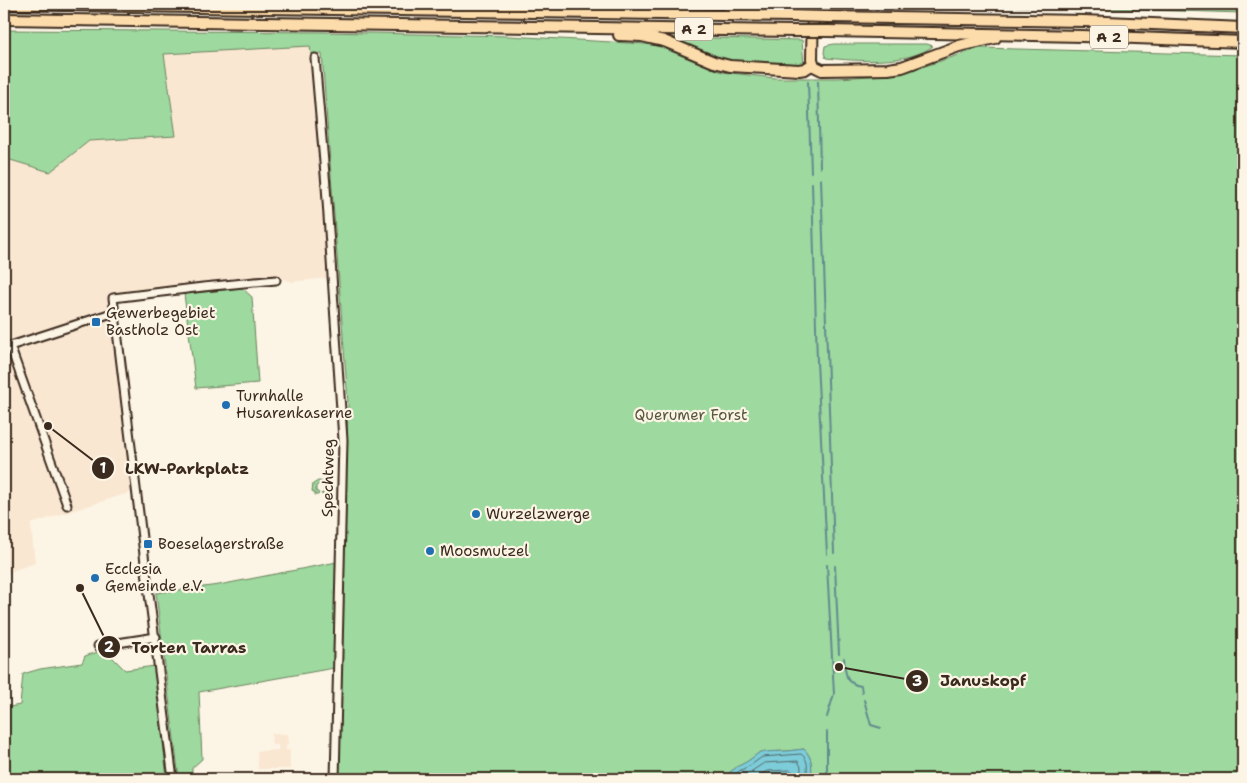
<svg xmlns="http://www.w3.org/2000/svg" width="1247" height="783" font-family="'Shantell Sans',sans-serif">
  <rect width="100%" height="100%" fill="#fcf5e5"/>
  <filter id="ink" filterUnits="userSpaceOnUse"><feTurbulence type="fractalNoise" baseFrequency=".02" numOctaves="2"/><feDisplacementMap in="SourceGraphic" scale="10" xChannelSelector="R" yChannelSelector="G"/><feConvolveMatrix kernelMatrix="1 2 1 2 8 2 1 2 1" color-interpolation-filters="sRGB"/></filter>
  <g filter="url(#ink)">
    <!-- built -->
    <g fill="#fae7d2">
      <path d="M310,46l13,139 -1,22 5,71 -35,4 -16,-5 -167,17 23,198 -101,32 4,39 -31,11v-416l46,14 39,-31 87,-5 -12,-82z"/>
      <path d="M271,734h17l1,9 -3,2v5h4v19h-32l-1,-18 21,-1v-5h-6z"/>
    </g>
    <!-- green -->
    <g fill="#9ed99f" stroke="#6c825e">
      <path d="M629,4h177v2l-168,-1z"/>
      <path d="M950,4h293v9z"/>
      <path d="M4,30l318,2 187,4 136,8 18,3 59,25 53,6h63l48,-3 21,-3 73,-24 263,7v724h-432c1,-12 2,-21 -7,-30l-17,2 -27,1 -12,9 -11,6 -7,5 -1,7h-390l9,-376 -26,-349 -11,1 -1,-9 -146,8 12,82 -87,5 -39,31 -46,-14z"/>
      <path d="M663,37l139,3 2,25 -56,-2 -21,-3z"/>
      <path d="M834,44h93l6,2c-25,19 -77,15 -107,12l-2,-5 1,-7z"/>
      <path d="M242,288l10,9 6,86 -62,5 -12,-94z"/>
      <path d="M318,481l8,1 6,6 -5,8 -6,-2 7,-4 -5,-5 -4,-1 -3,2v5l3,2 -1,2h-3v-2l-3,-2 1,-7z"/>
      <path d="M337,562l-3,106 -135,24 3,67 -10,9v11h-13l-23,-186 63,-8z"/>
      <path d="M98,652h9l18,18 30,-4 12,113h-163v-71l16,-3 3,-31 17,-5 42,-6 3,-7z"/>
    </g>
    <!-- water -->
    <path fill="#7cccd9" stroke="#628b8e" d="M804,749c9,9 8,18 7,30h-82l1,-7 7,-5 11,-6 12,-9 27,-1z"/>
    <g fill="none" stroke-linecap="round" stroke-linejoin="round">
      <!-- shore -->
      <g stroke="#556b69" stroke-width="1">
        <path d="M734,779l1,-4 4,-4 12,-6 11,-8 39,-3c9,6 6,17 5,25"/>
        <path d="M740,779l24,-16 34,-2 3,6 -1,12"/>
        <path d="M754,779l13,-8 23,-1 3,2 -1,7"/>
      </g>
      <!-- stream -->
      <g stroke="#628b8e" stroke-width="2">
        <path d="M818,81l2,87"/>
        <path d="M808,82l3,90"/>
        <path d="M821,179l13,374"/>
        <path d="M812,183l5,179 10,192"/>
        <path d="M835,566l4,88"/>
        <path d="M844,658c1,14 1,26 17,28l1,7"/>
        <path d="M864,700l7,25 10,3"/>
        <path d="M827,717l7,-23 -7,-129"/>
        <path d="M827,732v47"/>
      </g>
      <defs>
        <g id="minor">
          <path d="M315,58l11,128 17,254 -8,339"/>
          <path d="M10,346l57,159"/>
          <path d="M4,348l111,-36"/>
          <path d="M98,646l58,-9"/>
          <path d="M173,779l-27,-208 -33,-273 90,-11 73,-7"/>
        </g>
        <g id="highway">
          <path d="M4,4l790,12"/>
          <path d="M725,4l30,6"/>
          <path d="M813,4l-1,55 2,7 8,4 66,-1 14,-2 57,-21 36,-8"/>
          <path d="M613,8l22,-4"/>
          <path d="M828,17l256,4 159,7"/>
          <path d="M4,19l790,12"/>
          <path d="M828,31l254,5 161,6"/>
          <path d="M619,35l23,1 22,5 50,21 16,4 69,4 6,-1 8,-5"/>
        </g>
      </defs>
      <!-- minor casing -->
      <use href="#minor" stroke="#3b2a1e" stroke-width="11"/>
      <!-- highway casing -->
      <use href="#highway" stroke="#3b2a1e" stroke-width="14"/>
      <!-- minor -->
      <use href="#minor" stroke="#fcf5e5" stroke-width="7"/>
      <!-- highway -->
      <use href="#highway" stroke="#fddcac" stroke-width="10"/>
      <defs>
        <g id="highway-bridge">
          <path d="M794,16l34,1"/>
          <path d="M794,31h34"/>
        </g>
      </defs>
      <!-- highway-bridge casing -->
      <use href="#highway-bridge" stroke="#3b2a1e" stroke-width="14" stroke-linecap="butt"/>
      <!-- highway-bridge -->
      <use href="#highway-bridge" stroke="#fddcac" stroke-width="10"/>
    </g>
  </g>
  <!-- markers -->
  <g fill="#1f6fb2" stroke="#fcf5e5" stroke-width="2">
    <rect x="91" y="317" width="10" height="10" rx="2.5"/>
    <circle cx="226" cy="405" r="5"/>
    <circle cx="476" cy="514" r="5"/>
    <rect x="143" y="539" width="10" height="10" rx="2.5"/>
    <circle cx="430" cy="551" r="5"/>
    <circle cx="95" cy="578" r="5"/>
  </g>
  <g text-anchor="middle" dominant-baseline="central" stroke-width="4.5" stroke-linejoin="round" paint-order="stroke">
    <!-- shield labels -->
    <g fill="#fcf5e5" stroke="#75675a" stroke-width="1">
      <rect x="675" y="17.5" width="38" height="23" rx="4"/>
      <rect x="1090" y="25.5" width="38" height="23" rx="4"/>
    </g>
    <g font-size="14" font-weight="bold" fill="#3b2a1e">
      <text x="694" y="29">A 2</text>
      <text x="1109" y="37">A 2</text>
    </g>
    <!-- poi labels -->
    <g font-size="15" fill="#3b2a1e" stroke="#fcf5e5" text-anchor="start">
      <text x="106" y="313">Gewerbegebiet<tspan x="106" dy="17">Bastholz Ost</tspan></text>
      <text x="236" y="396">Turnhalle<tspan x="236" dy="17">Husarenkaserne</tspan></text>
      <text x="486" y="514">Wurzelzwerge</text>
      <text x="158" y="544">Boeselagerstraße</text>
      <text x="440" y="551">Moosmutzel</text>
      <text x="105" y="569">Ecclesia<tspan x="105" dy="17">Gemeinde e.V.</tspan></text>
    </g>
    <!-- park labels -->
    <g font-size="15" fill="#54563e" stroke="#fcf5e5">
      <text x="691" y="415">Querumer Forst</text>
    </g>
    <!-- street labels -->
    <g font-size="15" fill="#3b2a1e" stroke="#fcf5e5">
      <text transform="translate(328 478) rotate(-89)">Spechtweg</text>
    </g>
  </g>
  <!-- callouts -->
  <path fill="none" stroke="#3b2a1e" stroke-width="2" d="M48 426L103 468M80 588L109 647M839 667L917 681"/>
  <g fill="#3b2a1e" stroke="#fcf5e5" stroke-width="2">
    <circle cx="48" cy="426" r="5"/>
    <circle cx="80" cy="588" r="5"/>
    <circle cx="839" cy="667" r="5"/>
    <circle cx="103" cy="468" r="12"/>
    <circle cx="109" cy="647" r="12"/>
    <circle cx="917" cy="681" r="12"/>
  </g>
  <g font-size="15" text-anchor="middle" font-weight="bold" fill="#fff">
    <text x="103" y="473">1</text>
    <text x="109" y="652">2</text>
    <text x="917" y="686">3</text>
  </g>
  <g font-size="16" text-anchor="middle" font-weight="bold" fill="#3b2a1e" stroke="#fcf5e5" stroke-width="4.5" stroke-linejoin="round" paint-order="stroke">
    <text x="187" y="474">LKW-Parkplatz</text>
    <text x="189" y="653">Torten Tarras</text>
    <text x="983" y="686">Januskopf</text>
  </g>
  <!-- margin -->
  <rect width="1247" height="783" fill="none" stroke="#fcf5e5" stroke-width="20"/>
  <rect x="10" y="10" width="1227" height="763" fill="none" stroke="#3b2a1e" stroke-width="2" filter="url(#ink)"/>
</svg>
